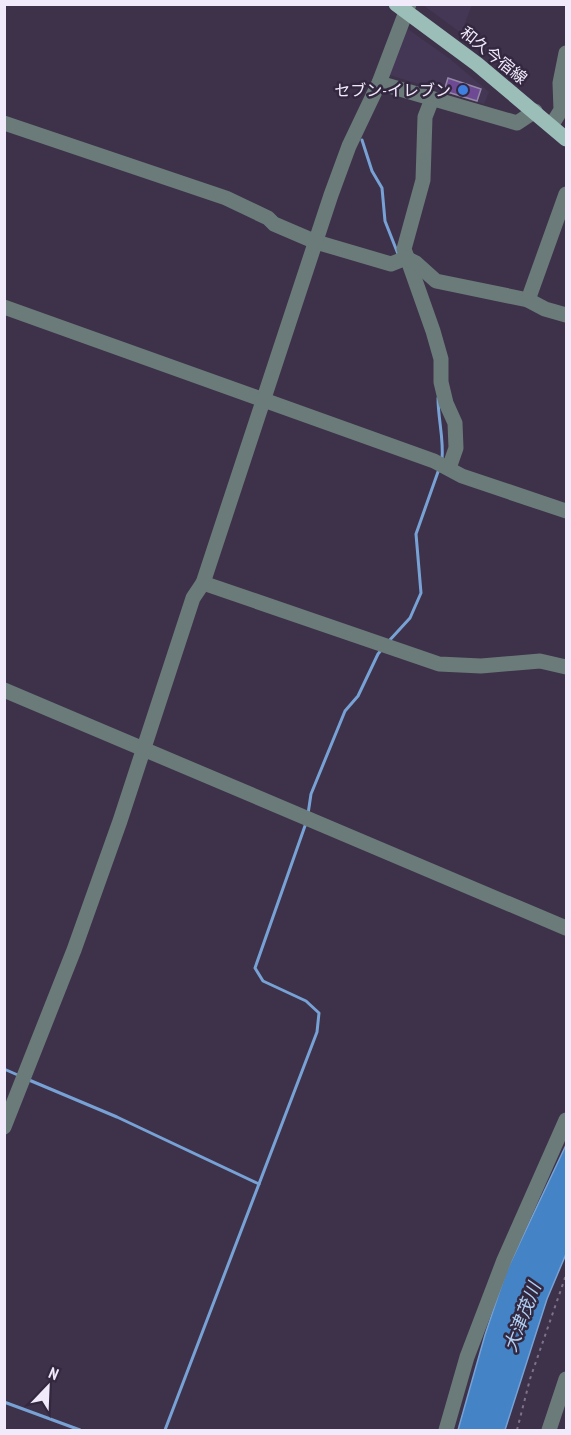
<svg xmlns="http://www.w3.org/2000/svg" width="571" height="1435" font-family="'PT Sans Narrow','Noto Sans JP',sans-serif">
  <rect width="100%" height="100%" fill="#3d324a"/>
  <!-- built -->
  <g fill="#443655">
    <path d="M423,5v-1l49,1 -11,28z"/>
    <path d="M405,27l45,32 39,33 -5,12 -98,-30z"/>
  </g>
  <!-- water -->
  <path fill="#4483c5" stroke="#78a2d5" stroke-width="1.5" d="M566,1145v109l-19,45 -42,131h-47l27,-95 21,-63z"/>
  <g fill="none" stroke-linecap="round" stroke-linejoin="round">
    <!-- stream -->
    <g stroke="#78a2d5" stroke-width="3">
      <path d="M362,140l10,31 10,17 3,33 13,33"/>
      <path d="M438,398c0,21 6,41 4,62"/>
      <path d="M388,642l22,-24 11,-25 -5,-59 23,-65"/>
      <path d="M308,814l3,-20 34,-83 13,-15 20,-42 4,-5"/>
      <path d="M4,1069l16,7"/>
      <path d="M29,1080l88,37 142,67"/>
      <path d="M4,1402l76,28"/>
      <path d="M165,1430l152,-398 2,-19 -13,-12 -43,-20 -8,-13 51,-145"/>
    </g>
  </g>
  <!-- building -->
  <path fill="#6e4a95" stroke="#9488a5" stroke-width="1.5" d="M448,78l33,11 -4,12 -33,-10z"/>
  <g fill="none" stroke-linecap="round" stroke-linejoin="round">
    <!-- path -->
    <path stroke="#7d7389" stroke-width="2" stroke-dasharray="3 4.5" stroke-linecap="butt" d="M517,1430l13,-51 36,-104"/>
    <!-- minor -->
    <g stroke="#6b7b79" stroke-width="15">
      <path d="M379,83l138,40 18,-12"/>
      <path d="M432,99l-7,18 -2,63 -19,69 29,82 8,28v23l5,21 9,20 1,25 -7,20"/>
      <path d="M4,123l222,75 42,20 6,6 42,18 75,22 15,-6 10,5 20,18 92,19 38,-106"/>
      <path d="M551,126l10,-16 -1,-27 6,-30"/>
      <path d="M528,300l17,9 21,6"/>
      <path d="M4,307l430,154 28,15 104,35"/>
      <path d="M203,583l236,81 42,2 59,-5 26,6"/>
      <path d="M4,690l562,238"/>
      <path d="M4,1127l70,-177 46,-129 73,-223 10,-15 128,-388 18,-49 30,-63 30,-79"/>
      <path d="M446,1430l21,-73 37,-97 62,-140"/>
      <path d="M549,1430l17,-51"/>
    </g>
    <!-- major -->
    <path stroke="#9cbeb9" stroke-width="15" d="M396,4l81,60 89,75"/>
  </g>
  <!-- markers -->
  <circle fill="#3f7fe0" stroke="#332840" stroke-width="2" cx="463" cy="90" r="6"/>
  <g text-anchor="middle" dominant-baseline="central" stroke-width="5" stroke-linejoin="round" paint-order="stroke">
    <!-- street labels -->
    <g font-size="16" fill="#f1eafa" stroke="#332840">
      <text transform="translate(494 55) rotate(39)">和久今宿線</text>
    </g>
    <!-- poi labels -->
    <g font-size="16" fill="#f1eafa" stroke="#332840" text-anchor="end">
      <text x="451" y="90">セブン-イレブン</text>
    </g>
    <!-- water labels -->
    <g font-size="18" font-style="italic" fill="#b0d0f3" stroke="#332840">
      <text transform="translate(522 1317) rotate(-69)">大津茂川</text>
    </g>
  </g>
  <!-- border -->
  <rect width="571" height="1435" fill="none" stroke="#f1eafa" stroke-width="12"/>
  <!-- north arrow -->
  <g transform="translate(48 1387) rotate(23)" stroke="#332840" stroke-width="4.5" paint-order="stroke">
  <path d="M0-4.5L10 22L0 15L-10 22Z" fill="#f1eafa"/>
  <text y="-9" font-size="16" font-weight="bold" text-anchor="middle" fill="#f1eafa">N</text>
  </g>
</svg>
